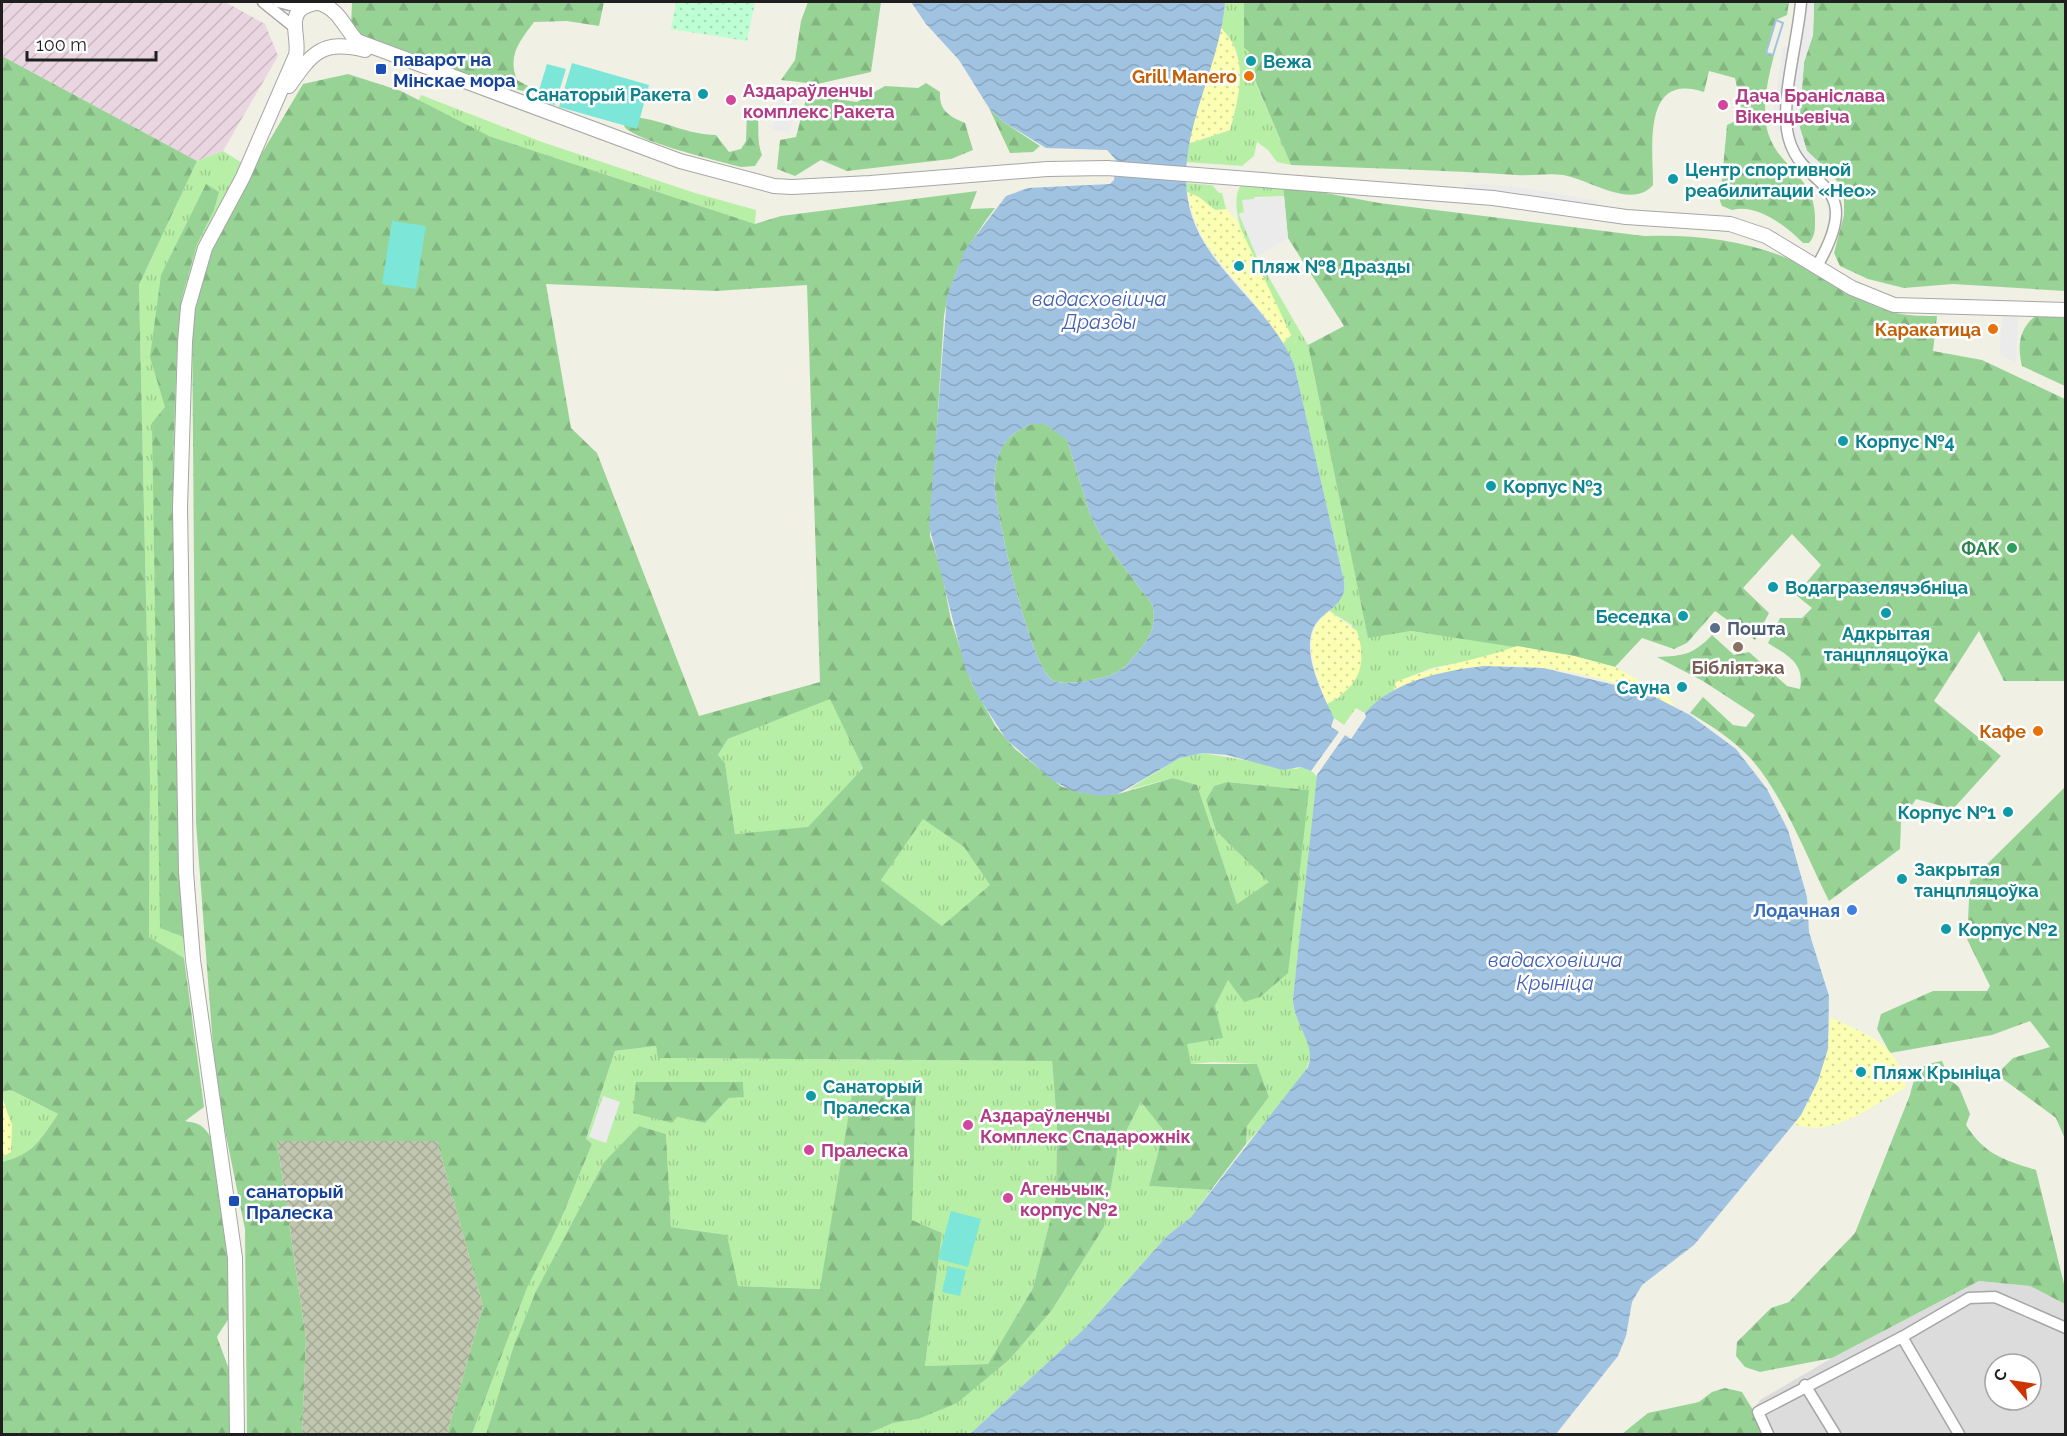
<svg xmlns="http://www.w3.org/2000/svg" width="2067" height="1436" font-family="Raleway,sans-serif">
  <defs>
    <pattern id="industrial-furrows" width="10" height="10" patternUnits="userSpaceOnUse" patternTransform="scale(1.5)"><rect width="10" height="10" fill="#ead6e1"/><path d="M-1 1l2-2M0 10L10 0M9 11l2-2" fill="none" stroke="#c8b7c1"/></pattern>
    <pattern id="construction-cross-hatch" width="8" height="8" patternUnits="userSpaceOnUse" patternTransform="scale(1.5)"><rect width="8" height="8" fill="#c0c6af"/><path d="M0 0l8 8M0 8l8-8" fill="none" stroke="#a5aa96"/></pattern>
    <pattern id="grass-tufts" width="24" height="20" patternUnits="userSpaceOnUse" patternTransform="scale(1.5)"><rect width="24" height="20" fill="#b8efa6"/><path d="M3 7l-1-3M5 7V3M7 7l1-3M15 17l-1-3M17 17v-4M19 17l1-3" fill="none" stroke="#9ecc8e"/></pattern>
    <pattern id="forest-firs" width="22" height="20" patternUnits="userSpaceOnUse" patternTransform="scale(1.5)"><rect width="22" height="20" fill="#98d396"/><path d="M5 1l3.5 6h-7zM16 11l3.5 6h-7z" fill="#83b581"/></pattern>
    <pattern id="sand-dots" width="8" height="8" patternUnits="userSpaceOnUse" patternTransform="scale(1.5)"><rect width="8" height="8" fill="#fbffb4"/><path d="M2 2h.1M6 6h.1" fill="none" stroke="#d7da9a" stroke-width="1.8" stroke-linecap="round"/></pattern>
    <pattern id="park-dots" width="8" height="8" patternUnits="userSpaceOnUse" patternTransform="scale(1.5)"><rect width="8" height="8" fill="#befed3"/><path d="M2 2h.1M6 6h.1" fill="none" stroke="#a3d9b5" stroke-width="1.8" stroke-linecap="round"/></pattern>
    <pattern id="water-waves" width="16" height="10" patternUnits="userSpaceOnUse" patternTransform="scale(1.5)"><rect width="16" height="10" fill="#a1c3e2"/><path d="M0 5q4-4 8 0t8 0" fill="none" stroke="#8aa7c1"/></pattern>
  </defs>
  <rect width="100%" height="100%" fill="#f1f0e4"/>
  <!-- residential -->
  <path fill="#dddcdc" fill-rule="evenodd" d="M1979,1281l51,5 35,18v130h-304l-8,-24 7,-10 72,-42zM1995,1364h36v36h-36z"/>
  <!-- industrial -->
  <path fill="url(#industrial-furrows)" d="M2,2h223l40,22 13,32 -55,95 -26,10 -195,-105z"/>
  <!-- construction -->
  <path fill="url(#construction-cross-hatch)" d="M277,1141h160l46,165 -36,128h-145l4,-95z"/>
  <!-- grass -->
  <g fill="url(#grass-tufts)" fill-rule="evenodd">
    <path d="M1225,2h19v45l12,12 -2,20 37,86 -14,-3 -9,-12 -11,-8 -3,14 -12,10 -56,-4 1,-18 43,-14c9,-35 20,-73 -9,-102z"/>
    <path d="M421,95l121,47 153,51 61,17 -1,14 -266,-88 -73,-30z"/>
    <path d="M223,151l19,12 -25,48 -30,85 -6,419 3,243 -35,-21 1,-161 -11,-491 58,-124z"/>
    <path d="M1186,183l26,2 7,8h3l4,16 -8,2c-12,-5 -19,-14 -31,-19z"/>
    <path d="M1241,185h42l1,11 -29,1 -11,16 -5,1 18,43 51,88 60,292 43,-6 106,15 -31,11 -54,11 -36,14 -2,8 -29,23 -9,-5 -12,17 -10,-7 -7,-14 13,-7 12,-72 -23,-14c10,-8 17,-17 15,-30l-50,-217 -11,-21 8,-8c-15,-31 -71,-121 -50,-150z"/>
    <path d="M830,698l33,70 -55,60 -73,6 -10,-71 -7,-8 10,-16z"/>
    <path d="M1203,753l94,16 3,-2 13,5 5,6 -25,220c-1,21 14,33 17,52 5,24 -48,75 -64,94l1,-18 22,-29 -12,-33 -44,-2 -22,2 -5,-20 29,-38 13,-26 81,-190 -82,-8 -13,4 -8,14 10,31 54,51 -33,22 -40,-119 -24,-7 -46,12 53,-32z"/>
    <path d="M923,818l41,29 27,38 -49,41 -61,-46z"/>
    <path d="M656,1046l3,12 393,3 5,62 -1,74 -23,91 -45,76 -63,2 17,-133 -30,-13 4,-134 -62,-3 -33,206 -84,-3 -10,-51 -56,-8 -5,-93 -27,-8 -35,36 -68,129 -22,54 -28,89h-14l55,-146 32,-64 33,-80 -6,-4 29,-89zM743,1082l1,14 -15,2 -24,25 -29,-6 -40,-34z"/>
    <path d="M11,1090l47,24 -17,25 -20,19 -19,4v-5l9,-5 -9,-60z"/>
    <path d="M1141,1102l23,29 -15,55 62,4 -20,27 -24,19 -83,93 -114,105h-103l26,-11 25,-4 92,-60 42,-49 52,-83 14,-80z"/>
  </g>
  <!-- forest -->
  <g fill="url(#forest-firs)" fill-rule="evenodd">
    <path d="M352,2h252l-5,24 -32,-5 -33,1c-14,19 -27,33 -17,58l11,6 -5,5 -68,-18 -96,-37 -8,-10z"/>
    <path d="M808,2h73l-10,70 -54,12 -36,-4 14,-20 6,-39z"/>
    <path d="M1244,2h545l-2,13 -11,5 -10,32 8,3c-6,24 -12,49 -7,74 9,39 50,46 48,92 0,10 0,15 -6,22h-6c-17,-17 -46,-40 -71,-33l-10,-4 -2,-5 7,-76 12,-6 2,-13 -6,-28 -26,-7 -5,21c-62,-21 -51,55 -51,93 -22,25 -64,-6 -90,-10 -15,-2 -31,1 -46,0 -75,-5 -151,-7 -226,-10l-37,-87 2,-19 -12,-12z"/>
    <path d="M1814,2h251v289l-112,-7 -49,4 -36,-9 -28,-13 -6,-13 10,-38v-27l-37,-37 -8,-26 5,-63 9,-27z"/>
    <path d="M2,56l195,105 -58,124 11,491 -1,161 35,21 20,149 -19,14c10,2 16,2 23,12 14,19 27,150 24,176 -1,9 -11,20 -15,28l16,43 1,54h-232v-272c31,-7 39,-23 56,-48l-47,-24 -9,2z"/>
    <path d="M348,74l53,17 88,45 266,88 26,-8 196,-25 -7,18 25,-1c-26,34 -44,66 -51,108l-14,220 11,33 10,51 20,62 25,45 19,22 47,38 38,8 18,-1 55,-16 24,7 40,119 32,-22 -53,-51 -10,-31 8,-14 13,-4 82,8 -21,183 -28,24 -16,5 -16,-22 -13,26 8,32 -36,6 4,20h66l12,33 -22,29 -1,18 -35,46 -62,-4 15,-55 -23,-29 -23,45 -14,80 -52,83 -42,49 -53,44 -39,16 -25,4 -26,11h-381l28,-89 22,-54 68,-129 35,-36 27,8 5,93 56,8 11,51 82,3 34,-207 62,4 -4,134 30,13 -17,133 63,-2 45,-76 23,-91 1,-74 -5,-62 -394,-3 -2,-12 -41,5 -29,88 6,5 -33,80 -32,64 -55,146h-25l36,-128 -46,-165h-160l29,198 -4,95h-55l-2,-205 -29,-143 -20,-263 -4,-513 25,-81 86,-145zM546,284l170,7 91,-6 13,397 -121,34 -102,-263 -26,-25zM830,699l33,69 -55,59 -73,7 -10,-71 -7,-8 10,-16zM923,819l41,28 26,38 -48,41 -61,-46z"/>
    <path d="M926,83l14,9c-1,19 9,24 25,31l8,27 -22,9 -104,12 -26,-11 -26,16 -18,-7 3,-29 16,-3 11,-42 50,7 28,-16 33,2z"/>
    <path d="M752,107l5,2c3,15 -1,32 5,46l-7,11 -14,1c-19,-5 -110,-27 -117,-41l11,-9c28,3 53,18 81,18l13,17 12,-3 5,-8 1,-32z"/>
    <path d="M989,108l13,13 38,25 -7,6 -23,1z"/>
    <path d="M206,184l13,8 -5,18 -17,34 -15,53 -5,52 -4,105 11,483 -24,-9 -8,-505 13,-16 -15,-50 11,-82z"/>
    <path d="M1283,185l96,18 265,33c48,-2 101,4 145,23 37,16 67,44 107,54 13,3 28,3 41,3l-4,35 49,9 83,39v282h-61l-25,-50 -45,70 67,55 -48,53 -37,-10 -15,23 -1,27 -71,52c-22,-44 -45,-104 -77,-141 -17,-19 -40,-34 -62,-47l13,-16 30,28 13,2 9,-12 -52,-34 -46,-24c26,-1 36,-2 55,-22l22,20 15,-3 38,34 13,3c5,-26 -12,-33 -32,-46l12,-25h22l10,-10 -16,-13 25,-30 -29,-31 -49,54 26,25 -14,27 -40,-29 -28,32 -13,6 -32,-11 -27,29 -41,-11 -163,-25 -43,7 -60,-293 36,-19 -56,-88z"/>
    <path d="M2037,315l28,3v68l-43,-20c-5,-21 -3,-38 15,-51z"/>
    <path d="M1032,424h13l12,6 10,10 23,74 12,24 50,66c7,24 -6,39 -21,56 -5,6 -10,11 -18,14 -10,5 -52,13 -61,6 -23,-19 -51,-148 -56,-182 -2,-13 -2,-28 2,-41 5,-17 18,-27 34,-33z"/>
    <path d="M2065,787v352l-9,-21 -53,-39 -2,-9 12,-12 37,-11 -20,-26 -38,14 -102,18 -13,-24 4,-15 52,-23h54l3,-5 -23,-47 3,-58z"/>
    <path d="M1942,1061l8,19 9,7 11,27 -4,11c19,30 38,35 70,45l29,118v16l-35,-18 -51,-5 -147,77 -72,14 -15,-5 -9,-11 1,-14 34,-34 18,-6 66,-69 55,-138c6,-23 7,-30 32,-34z"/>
    <path d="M636,1082h107l1,15 -15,1 -24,25 -28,-6 -5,6 -39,-10z"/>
    <path d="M1725,1388l17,4 11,18 8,24h-139l26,-21 51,-11 13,-10z"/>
  </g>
  <!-- sand -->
  <g fill="url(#sand-dots)">
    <path d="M1221,28c29,28 18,68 9,102l-43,14z"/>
    <path d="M1187,192l12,5 16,13 11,-1 11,12 54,114 -8,8c-12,-16 -23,-34 -36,-49 -32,-38 -49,-51 -60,-102z"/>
    <path d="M1329,611l28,20c11,35 2,55 -30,73 -11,-31 -30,-69 2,-93z"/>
    <path d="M1517,646l57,10 41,11 54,31 5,8c-85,-41 -192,-57 -280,-16l2,-8c42,-17 80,-21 121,-36z"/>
    <path d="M1830,1017c37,18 67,24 76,70 -32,18 -74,52 -112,37 23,-32 35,-67 36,-107z"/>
    <path d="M3,1100l9,25 -1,27 -9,5z"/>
  </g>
  <!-- park -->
  <path fill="url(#park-dots)" d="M676,2h79l-8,39 -76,-12z"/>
  <!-- pitch -->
  <g fill="#7ce6d8">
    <path d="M572,63l77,22 -12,44 -78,-22z"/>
    <path d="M547,64l19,5 -11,36 -19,-5z"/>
    <path d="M392,221l34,5 -10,63 -34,-5z"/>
    <path d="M951,1211l30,8 -13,48 -30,-8z"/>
    <path d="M948,1266l18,4 -6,26 -18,-4z"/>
  </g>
  <!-- parking -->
  <g fill="#ebebeb">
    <path d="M1805,2h9l-1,33 -9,27 -5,63 8,26 20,18 -6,6 -20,-20 -10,-29 5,-65 7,-25z"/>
    <path d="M1783,46l9,1 -9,83 -8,1 -1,-22z"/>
    <path d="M777,93h22l-9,39 -17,-2z"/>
    <path d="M1467,183l52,4 79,14 3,7 -139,-18z"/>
    <path d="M1284,196l4,42 -31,19 -18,-43 5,-2 -2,-12z"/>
    <path d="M2003,311l15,1 -2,50 -17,-7z"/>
    <path d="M603,1096l17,6 -14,41 -17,-6z"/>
  </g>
  <!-- water -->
  <g fill="url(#water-waves)" fill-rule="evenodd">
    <path d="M911,2h314c-6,81 -70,162 -20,242 26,42 69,73 89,120l50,217c4,26 -23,29 -31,48 -11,26 10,66 21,89l-3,9 8,5 -28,39 -11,-4 -17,3 -56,-15 -24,-2 -23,5 -62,36 -18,2 -28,-5 -20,-11 -46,-41 -28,-43 -13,-28 -36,-142 18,-230 18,-46 41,-54 22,-8 82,-4 4,-4 2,-20 -9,-10 -61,-2 -44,-27 -13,-13 -30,-48 -33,-36zM1032,424h13l22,16 23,74 12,24 50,66c7,24 -6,39 -21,56 -5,6 -10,11 -18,14 -10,5 -52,13 -61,6 -23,-19 -51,-148 -56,-182 -2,-13 -2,-28 2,-41 5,-17 18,-27 34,-33z"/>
    <path d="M1484,666l59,2 102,24 45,23 46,34 31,40 21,41 19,67 2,35 20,64 -1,53 -10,32 -17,34 -107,130 -52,40 -10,17 -6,34 -8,20 -62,78h-586l114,-105 83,-93 24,-19 117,-150c9,-24 -16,-44 -15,-69l24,-223 28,-40 6,4 15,-22 -1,-4c29,-33 78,-42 119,-47z"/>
  </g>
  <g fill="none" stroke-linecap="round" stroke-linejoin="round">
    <!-- stream -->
    <path stroke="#a1c3e2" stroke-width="2" d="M1776,20l7,3 -10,32 -7,-2z"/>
    <defs>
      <g id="minor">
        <path d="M263,2l31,25"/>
        <path d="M278,2l16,4h12"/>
        <path d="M1801,2c-3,38 -19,91 -14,128 9,63 83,44 30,136"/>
        <path d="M1902,1337l57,97"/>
        <path d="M1805,1385l30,49"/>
        <path d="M1768,1434l-10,-22 144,-75 67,-39 26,-1 71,31"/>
      </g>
      <g id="tertiary">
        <path d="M319,3c20,6 25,24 38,38l323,120 94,25 18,1 78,-4 177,-14 60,-1 386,30 133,19 104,7 36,12 86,52 42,17 172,5"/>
        <path d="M289,86c23,-33 33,-47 76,-36"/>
        <path d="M237,1434l-2,-176 -42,-298 -7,-88 -6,-364 5,-166 3,-35 17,-59 38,-71 53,-122c4,-16 -10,-41 10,-49 5,-2 10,-3 15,-4"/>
      </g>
    </defs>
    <!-- minor casing -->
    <use href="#minor" stroke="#a6a6a6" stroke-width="13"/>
    <!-- tertiary casing -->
    <use href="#tertiary" stroke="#a6a6a6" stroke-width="16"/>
    <!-- minor -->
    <use href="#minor" stroke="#fff" stroke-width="10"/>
    <!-- tertiary -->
    <use href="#tertiary" stroke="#fff" stroke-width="14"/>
  </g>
  <!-- markers -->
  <g fill="#0f9aa8" stroke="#fff" stroke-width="2">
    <circle cx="1251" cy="61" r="6"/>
    <circle cx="703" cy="94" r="6"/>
    <circle cx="1673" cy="179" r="6"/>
    <circle cx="1239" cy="266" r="6"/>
    <circle cx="1843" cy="441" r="6"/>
    <circle cx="1491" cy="486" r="6"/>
    <circle cx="1773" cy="587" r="6"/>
    <circle cx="1886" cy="613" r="6"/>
    <circle cx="1683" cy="616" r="6"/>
    <circle cx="1682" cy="687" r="6"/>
    <circle cx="2008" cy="812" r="6"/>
    <circle cx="1902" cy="879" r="6"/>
    <circle cx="1946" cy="929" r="6"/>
    <circle cx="1861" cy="1072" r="6"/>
    <circle cx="811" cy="1096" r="6"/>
  </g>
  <g fill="#1a4fb4" stroke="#fff" stroke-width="2">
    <rect x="375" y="63" width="12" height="12" rx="3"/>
    <rect x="228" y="1195" width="12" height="12" rx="3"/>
  </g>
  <g fill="#e8710a" stroke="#fff" stroke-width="2">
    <circle cx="1249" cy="76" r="6"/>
    <circle cx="1993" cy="329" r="6"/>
    <circle cx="2038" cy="731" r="6"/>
  </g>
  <g fill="#d1479c" stroke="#fff" stroke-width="2">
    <circle cx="731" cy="100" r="6"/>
    <circle cx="1723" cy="105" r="6"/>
    <circle cx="968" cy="1125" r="6"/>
    <circle cx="809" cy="1150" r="6"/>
    <circle cx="1008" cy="1198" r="6"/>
  </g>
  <circle fill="#2e9e5b" stroke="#fff" stroke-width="2" cx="2012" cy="548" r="6"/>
  <circle fill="#5c6f8a" stroke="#fff" stroke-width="2" cx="1715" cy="628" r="6"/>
  <circle fill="#8d6e63" stroke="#fff" stroke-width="2" cx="1738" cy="647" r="6"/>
  <circle fill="#3f7fe0" stroke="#fff" stroke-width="2" cx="1852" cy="910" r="6"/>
  <g text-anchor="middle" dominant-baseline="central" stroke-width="5" stroke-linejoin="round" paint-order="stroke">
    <!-- transit labels -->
    <g font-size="18" font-weight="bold" fill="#164399" stroke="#fff" text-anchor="start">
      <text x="393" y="59">паварот на<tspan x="393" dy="21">Мінскае мора</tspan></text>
      <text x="246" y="1191">санаторый<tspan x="246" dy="21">Пралеска</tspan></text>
    </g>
    <!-- culture labels -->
    <g font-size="18" font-weight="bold" fill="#0d838f" stroke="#fff" text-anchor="start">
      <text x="1263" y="61">Вежа</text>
      <text x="691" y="94" text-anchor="end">Санаторый Ракета</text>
      <text x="1685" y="169">Центр спортивной<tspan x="1685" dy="21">реабилитации «Нео»</tspan></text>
      <text x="1251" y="266">Пляж №8 Дразды</text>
      <text x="1855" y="441">Корпус №4</text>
      <text x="1503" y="486">Корпус №3</text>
      <text x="1785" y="587">Водагразелячэбніца</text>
      <text x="1671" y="616" text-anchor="end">Беседка</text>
      <text x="1886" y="633" text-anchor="middle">Адкрытая<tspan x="1886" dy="21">танцпляцоўка</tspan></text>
      <text x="1670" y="687" text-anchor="end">Сауна</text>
      <text x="1996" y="812" text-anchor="end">Корпус №1</text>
      <text x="1914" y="869">Закрытая<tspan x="1914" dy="21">танцпляцоўка</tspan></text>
      <text x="1958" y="929">Корпус №2</text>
      <text x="1873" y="1072">Пляж Крыніца</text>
      <text x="823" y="1086">Санаторый<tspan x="823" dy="21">Пралеска</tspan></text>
    </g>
    <!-- food labels -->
    <g font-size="18" font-weight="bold" fill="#c56008" stroke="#fff" text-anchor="end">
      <text x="1237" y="76">Grill Manero</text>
      <text x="1981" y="329">Каракатица</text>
      <text x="2026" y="731">Кафе</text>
    </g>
    <!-- hotel labels -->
    <g font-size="18" font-weight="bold" fill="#b23c85" stroke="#fff" text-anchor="start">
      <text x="743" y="90">Аздараўленчы<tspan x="743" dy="21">комплекс Ракета</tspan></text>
      <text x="1735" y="95">Дача Браніслава<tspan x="1735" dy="21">Вікенцьевіча</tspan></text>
      <text x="980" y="1115">Аздараўленчы<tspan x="980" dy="21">Комплекс Спадарожнік</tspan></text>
      <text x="821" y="1150">Пралеска</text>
      <text x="1020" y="1188">Агеньчык,<tspan x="1020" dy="21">корпус №2</tspan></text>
    </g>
    <!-- leisure labels -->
    <g font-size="18" font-weight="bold" fill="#27864d" stroke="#fff" text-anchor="end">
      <text x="2000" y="548">ФАК</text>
    </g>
    <!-- service labels -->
    <g font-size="18" font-weight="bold" fill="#4e5e75" stroke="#fff" text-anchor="start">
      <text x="1727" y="628">Пошта</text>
    </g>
    <!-- education labels -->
    <g font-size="18" font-weight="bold" fill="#785e54" stroke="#fff">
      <text x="1738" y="667">Бібліятэка</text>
    </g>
    <!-- shop labels -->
    <g font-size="18" font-weight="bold" fill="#366cbe" stroke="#fff" text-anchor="end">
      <text x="1840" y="910">Лодачная</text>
    </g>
    <!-- water labels -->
    <g font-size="20" font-style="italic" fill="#4360b7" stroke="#fff">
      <text x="1099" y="299">вадасховішча<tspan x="1099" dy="23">Дразды</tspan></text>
      <text x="1555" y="960">вадасховішча<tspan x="1555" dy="23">Крыніца</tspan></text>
    </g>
  </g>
  <!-- border -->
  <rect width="2067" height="1436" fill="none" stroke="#1f1f1f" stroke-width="6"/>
  <!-- north arrow -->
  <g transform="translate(2013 1382) rotate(299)"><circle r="28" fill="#ffffff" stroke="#a5a5a5" stroke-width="1.5"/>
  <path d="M0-4.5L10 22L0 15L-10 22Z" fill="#ce3400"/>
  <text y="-9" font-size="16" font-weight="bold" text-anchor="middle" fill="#1f1f1f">С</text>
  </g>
  <!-- scale -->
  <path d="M27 51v9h129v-9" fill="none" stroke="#1f1f1f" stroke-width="3"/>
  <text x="36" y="51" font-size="18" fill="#1f1f1f" stroke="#ffffff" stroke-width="4.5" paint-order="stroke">100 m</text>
</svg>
